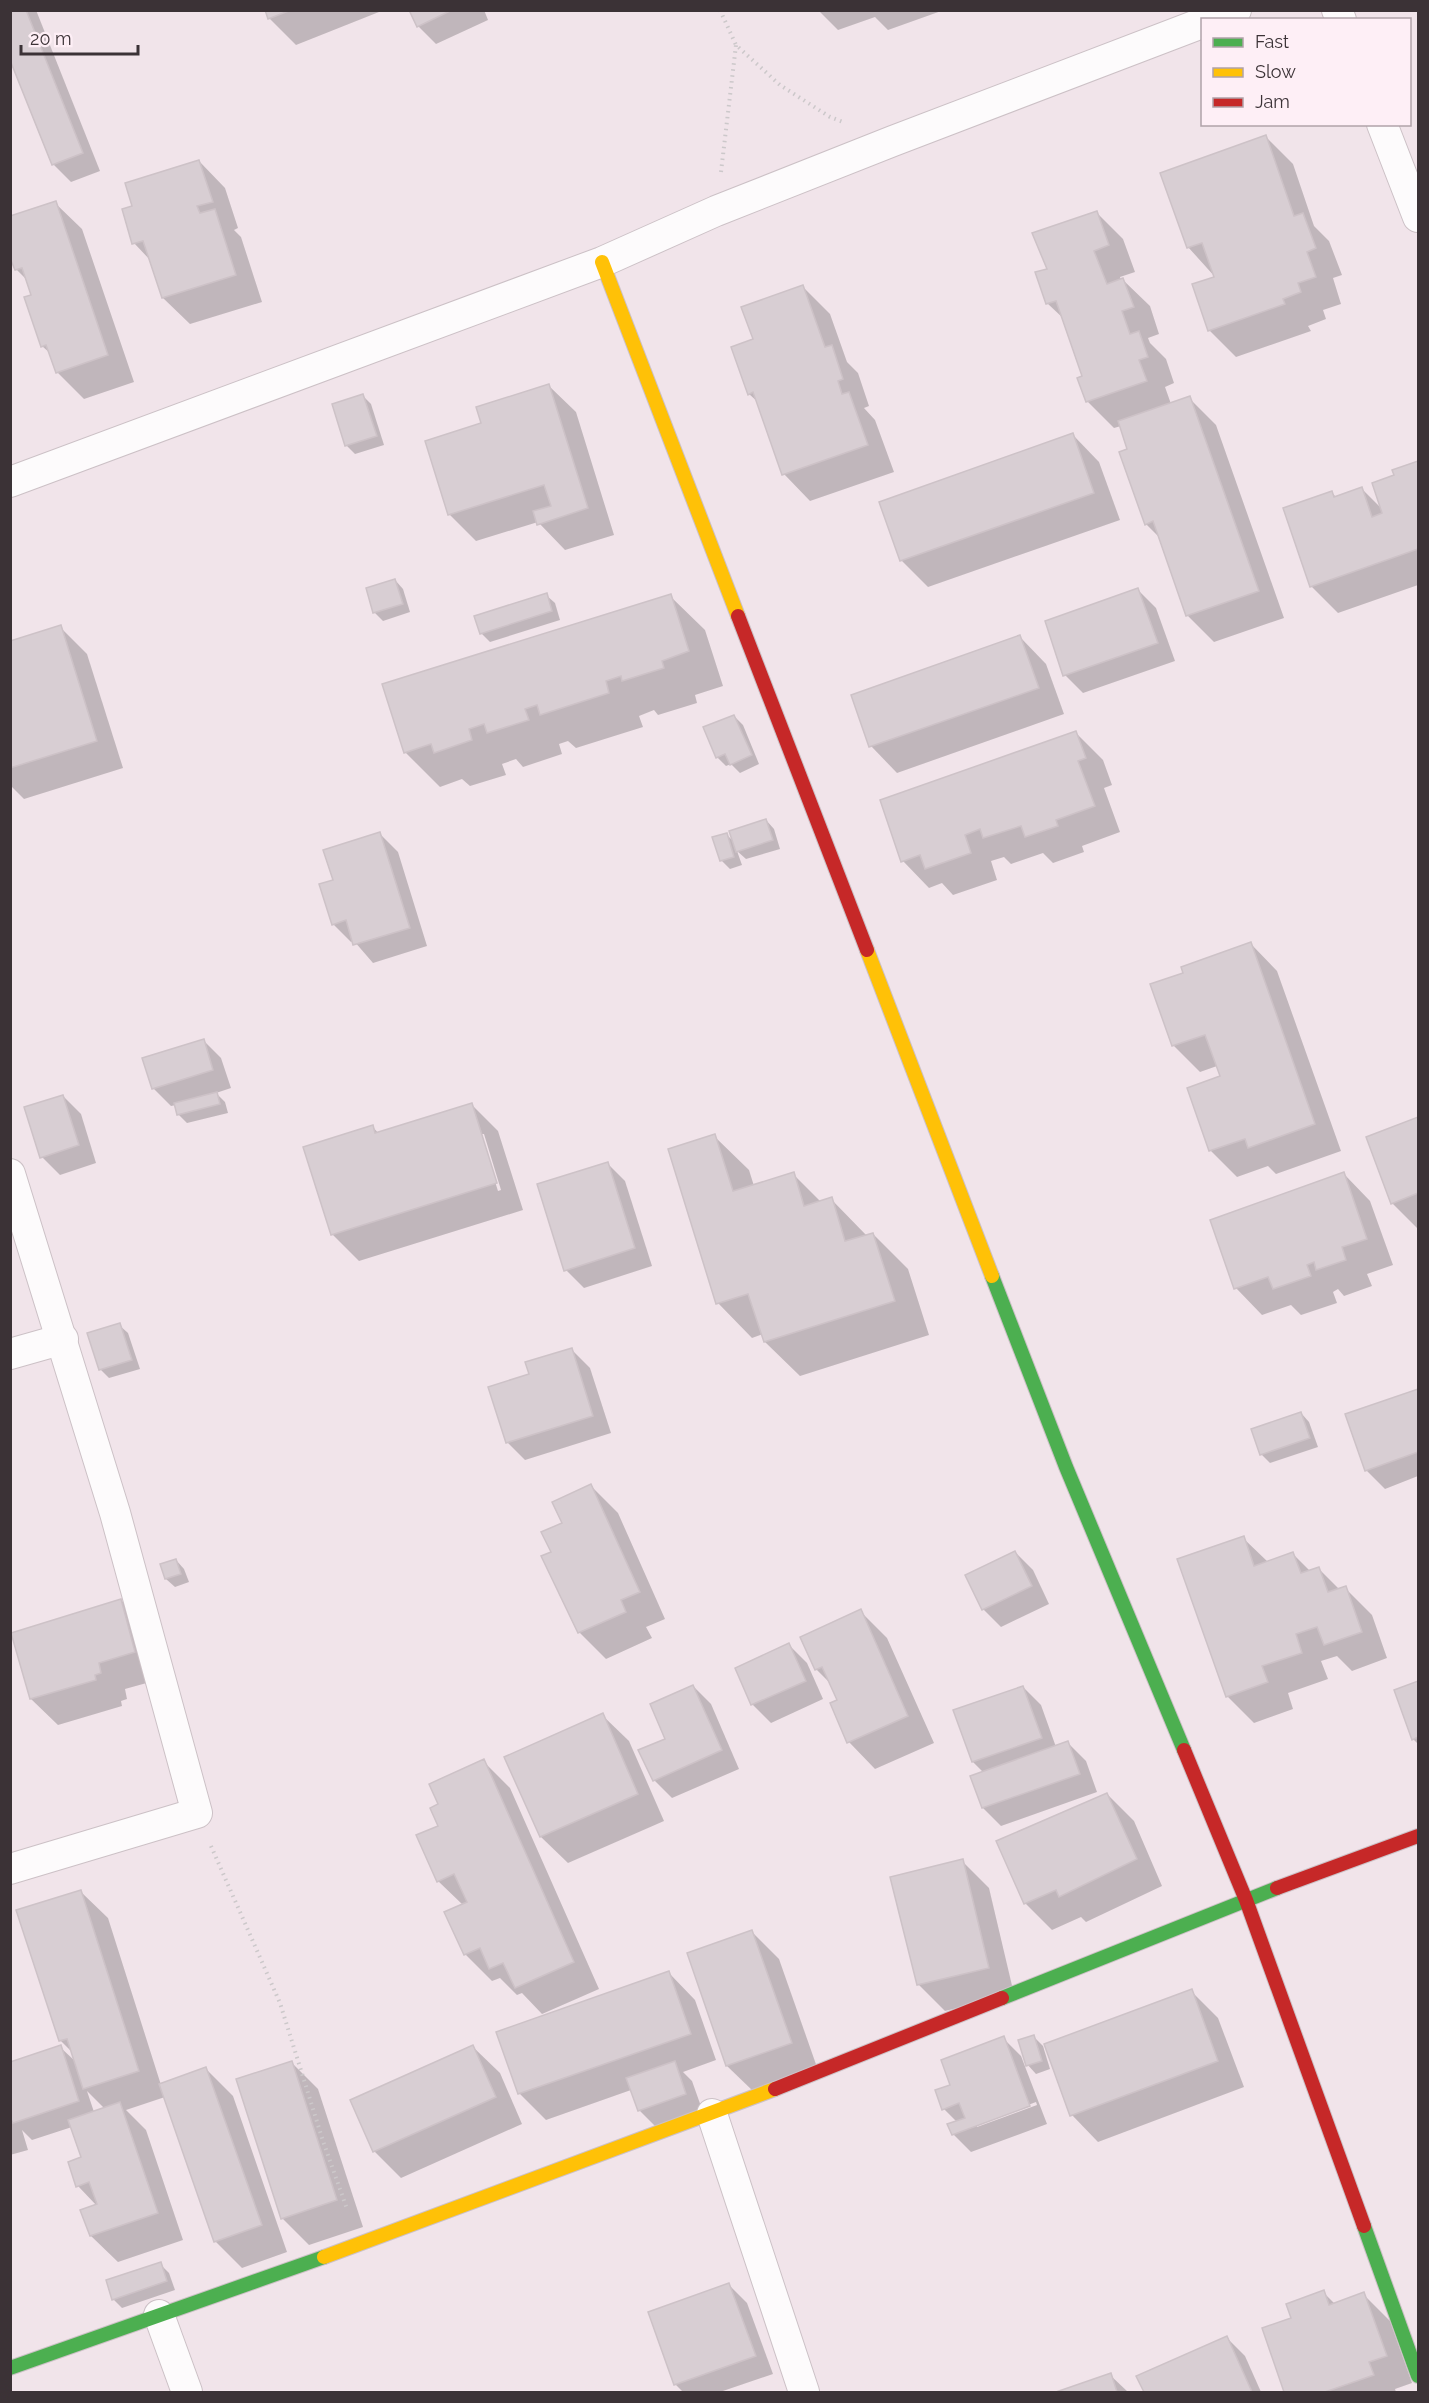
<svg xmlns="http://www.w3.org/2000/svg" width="1429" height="2403" font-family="Raleway,sans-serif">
  <rect width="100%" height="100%" fill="#f1e4ea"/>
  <!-- shadow -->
  <g fill="#0003" fill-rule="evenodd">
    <path d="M10,10h26l64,161 -29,11 -18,-18z"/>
    <path d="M266,10h118l-88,35 -26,-26z"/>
    <path d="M411,10h73l4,10 -52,24 -18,-18z"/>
    <path d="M818,10h126l-56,20 -13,-13 -37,13z"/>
    <path d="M1266,137l27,27 21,62 15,15 13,34 -9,3 8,26 -18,6 3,9 -18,7 3,5 -75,26 -27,-27 7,-52 -28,-31z"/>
    <path d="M199,161l26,27 13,40 -4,2 7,7 21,65 -72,22 -27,-26 -12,-37 -17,-18v-36z"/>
    <path d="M55,203l27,26 52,153 -50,17 -27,-27 -6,-18 -9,-8 -14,-65 -12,-12z"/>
    <path d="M1096,212l27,27 12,33 -15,5 1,3h2l27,26 9,28 -11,4 2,5 16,16 8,24 -9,4 6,17 18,-6 27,27 68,193 -70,24 -26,-26 -28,-78 -14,-14 -17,-74 -8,-24 -7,2 -27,-27 -3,-25 -20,-57 -17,-16 1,-33z"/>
    <path d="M803,287l27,27 17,48 11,11 11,33 -5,2 11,12 19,52 -84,29 -26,-27 -25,-71 -10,-9 6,-54z"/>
    <path d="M549,386l27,26 38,123 -49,15 -27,-28 -62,19 -27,-27 34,-90z"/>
    <path d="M363,396l8,8 13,41 -29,9 -9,-9z"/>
    <path d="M1073,435l26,27 21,58 -192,67 -27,-27z"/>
    <path d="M1418,462v123l-80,28 -27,-27 21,-93 4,4 25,-9 22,22 13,-34 -2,-5z"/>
    <path d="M395,580l8,9 7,23 -27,9 -8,-8 -8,-24z"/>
    <path d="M1138,590l18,18 19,53 -92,32 -18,-18z"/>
    <path d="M546,595l9,8 5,17 -70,22 -9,-9z"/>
    <path d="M670,596l35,34 18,56 -28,9 2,8 -39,12 -4,-5 -15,6 4,11 -67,21 -8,-7 -9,3 3,10 -39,13 -7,-8 -14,5 4,11 -36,11 -8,-7 -22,8 -35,-35z"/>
    <path d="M60,627l27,27 36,114 -99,31 -14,-14v-143z"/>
    <path d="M1020,637l26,27 18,50 -167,59 -26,-27z"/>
    <path d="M734,716l9,9 16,39 -19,9 -9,-9 -5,2 -9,-9z"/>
    <path d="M1076,733l27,27 9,25 -8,3 16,44 -38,14 2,6 -31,11 -10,-10 -32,11 -7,-7 -13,4 6,19 -44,15 -11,-12 -13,5 -26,-27z"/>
    <path d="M766,820l8,9 6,20 -34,10 -9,-8 5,14 -12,4 -9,-9 5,-26 8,8z"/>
    <path d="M380,834l18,18 29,94 -54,17 -19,-22 -3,1 -18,-18 2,-43z"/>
    <path d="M1251,944l26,27 64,180 -65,23 -8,-8 -31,11 -27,-27 11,-73 -4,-11 -17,6 -27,-27 12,-71z"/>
    <path d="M203,1040l18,18 10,30 -15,5 9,9 3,11 -41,10 -9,-9 -2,-9 -5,1 -18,-18z"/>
    <path d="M63,1096l18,18 15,49 -36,12 -18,-18z"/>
    <path d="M472,1105l26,26 25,79 -164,51 -27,-27 40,-108 7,8zM480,1134h4l17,56 -3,1z"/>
    <path d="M1418,1118v111l-26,-26 -24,-66z"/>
    <path d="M714,1136l35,34 5,16 39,-12 28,28 10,-3 36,37 6,-2 35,35 21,66 -129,41 -35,-34 -2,-8 -11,4 -34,-35z"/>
    <path d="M607,1163l18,18 27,85 -68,22 -18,-18z"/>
    <path d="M1344,1174l26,27 23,64 -26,9 5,12 -28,10 -6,-7 -5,3 4,11 -36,12 -10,-10 -29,10 -26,-27z"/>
    <path d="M119,1325l9,8 12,36 -31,9 -9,-9z"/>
    <path d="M572,1350l18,18 21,65 -86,27 -18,-18 24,-67z"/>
    <path d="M1418,1390v86l-33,13 -18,-18 -20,-56z"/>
    <path d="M1301,1413l8,9 9,25 -48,16 -9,-9z"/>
    <path d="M591,1486l27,27 47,106 -19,8 6,11 -46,21 -27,-27 -26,-79 11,-30z"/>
    <path d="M1243,1538l25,24 25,-8 18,18 8,-3 21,21 5,-2 27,27 15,43 -35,13 -15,-15 -16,5 7,18 -40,14 5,16 -39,14 -27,-27z"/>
    <path d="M1015,1552l18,18 16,34 -48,23 -18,-18z"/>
    <path d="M176,1560l8,9 5,13 -14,5 -9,-8z"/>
    <path d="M121,1600l26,27 14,52 -36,10 2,10 -6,2 1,5 -64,19 -27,-26 -18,-65z"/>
    <path d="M860,1611l27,27 47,105 -59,26 -26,-27 -10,-41 -8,-17 -15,-15z"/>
    <path d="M789,1645l18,18 16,36 -52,24 -18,-18 -16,-37z"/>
    <path d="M1418,1683v61l-5,-5 -17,-48z"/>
    <path d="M693,1686l18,18 28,65 -67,29 -18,-18z"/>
    <path d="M1023,1687l18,18 15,42 12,-4 18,18 11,31 -96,34 -18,-18 -11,-31 12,-4 -11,-11 -18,-51z"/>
    <path d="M602,1715l27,26 35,80 -96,42 -27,-26 -35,-80z"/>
    <path d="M483,1761l27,27 89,201 -57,25 -20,-21 -5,2 -17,-17 -8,3 -27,-27 -2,-49 -25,-24 2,-76z"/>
    <path d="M1107,1794l27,27 28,65 -76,36 -5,-5 -29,13 -27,-27z"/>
    <path d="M962,1861l27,27 25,106 -69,17 -27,-27z"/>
    <path d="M81,1892l27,26 53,167 45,-16 27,27 54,156 -45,16 -27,-27 -50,-144 -39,13 20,20 37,110 -65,22 -27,-26 6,-30 -19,-20 5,-28 -11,-31 -40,13 -10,-10 6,20 -18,5v-92l50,-16 16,15 -3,-9 -13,-13zM87,2091l18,18 -11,3z"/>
    <path d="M752,1932l27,27 39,111 -64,22 -27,-26z"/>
    <path d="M669,1973l26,27 21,60 -33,12 9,9 11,31 -46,16 -18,-18 -8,-20 -85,30 -27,-27z"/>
    <path d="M1191,1991l27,27 26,69 -146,55 -26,-27z"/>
    <path d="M1034,2037l9,9 7,23 -14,5 -10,-11z"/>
    <path d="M1003,2038l18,18 26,68 -76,28 -18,-18 4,-12 -13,-13 8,-23zM1036,2102l1,3 -60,22v-3z"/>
    <path d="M473,2047l27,26 22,51 -121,54 -27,-27z"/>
    <path d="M292,2063l26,26 45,138 -54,18 -27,-27z"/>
    <path d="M160,2264l9,9 6,17 -53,18 -9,-9z"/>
    <path d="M729,2285l18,18 26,71 -53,18h-37l-8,-8z"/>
    <path d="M1323,2292l12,12 28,-10 27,27 22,62 -17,6 1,3h-110l-22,-63 29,-10z"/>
    <path d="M1227,2338l18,18 16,36h-116l-7,-16z"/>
    <path d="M1110,2375l18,17h-68z"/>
  </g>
  <!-- building -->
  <g fill="#d8ced3" stroke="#cdc2c7" stroke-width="1.5">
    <path d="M10,10h16l57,143 -31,12 -42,-105z"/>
    <path d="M265,10h26l-23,9z"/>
    <path d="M409,10h43l-35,17z"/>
    <path d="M1266,135l28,81 9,-3 13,35 -9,4 9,25 -18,6 3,9 -18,7 2,5 -77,27 -16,-47 22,-7 -12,-34 -15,5 -27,-75z"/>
    <path d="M199,160l14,42 -16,4 3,7 15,-4 21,66 -74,23 -19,-57 -11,3 -10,-35 10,-3 -7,-23z"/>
    <path d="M56,201l52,154 -52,18 -10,-28 -5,2 -17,-50 7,-2 -9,-27 -7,2 -5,-12v-42z"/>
    <path d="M1097,211l12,34 -15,6 13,33 16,-6 11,29 -12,4 8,23 9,-3 9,26 -9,3 8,21 -61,21 -9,-24 5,-2 -26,-75 -10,3 -11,-32 12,-3 -15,-36z"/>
    <path d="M803,285l22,62 7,-2 11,34 -5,2 4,13 7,-2 19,53 -86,30 -29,-83 -5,3 -17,-48 22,-8 -12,-32z"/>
    <path d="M549,384l39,124 -51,17 -4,-14 18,-5 -7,-21 -96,30 -23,-74 56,-18 -5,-16z"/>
    <path d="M363,394l14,42 -32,10 -13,-42z"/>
    <path d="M1190,396l69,195 -73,25 -33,-95 -8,4 -26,-73 8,-3 -9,-28z"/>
    <path d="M1073,433l21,60 -194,68 -21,-59z"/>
    <path d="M1418,461v88l-108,38 -27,-79 49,-17 2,6 28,-10 10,30 10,-4 -10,-30 22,-8 -2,-5z"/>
    <path d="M395,579l8,25 -30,9 -7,-25z"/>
    <path d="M1138,588l20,55 -95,33 -18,-55z"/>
    <path d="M547,593l5,18 -72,23 -6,-18z"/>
    <path d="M671,594l18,57 -27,10 2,7 -42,13 -1,-5 -15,5 3,12 -69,22 -3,-10 -12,4 4,11 -42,13 -3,-9 -15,5 3,11 -38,13 -3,-9 -27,9 -22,-69z"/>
    <path d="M61,625l36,116 -87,27v-127z"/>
    <path d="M1020,635l19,53 -170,59 -18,-52z"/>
    <path d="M734,715l18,40 -22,10 -5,-11 -9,4 -13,-31z"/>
    <path d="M1076,731l10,27 -8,3 17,45 -39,14 2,6 -33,11 -4,-11 -38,12 -3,-9 -15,6 6,18 -46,16 -5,-14 -19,7 -21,-62z"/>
    <path d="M766,819l7,21 -37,12 -7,-21z"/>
    <path d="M380,832l30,96 -57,17 -7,-25 -14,5 -13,-41 14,-4 -10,-30z"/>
    <path d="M727,833l7,24 -14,4 -8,-24z"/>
    <path d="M1251,942l64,182 -67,24 -3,-9 -36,12 -22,-63 33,-12 -15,-41 -33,11 -22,-62 33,-11 -2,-6z"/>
    <path d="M204,1039l9,31 -61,19 -10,-31z"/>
    <path d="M217,1092l3,12 -43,11 -3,-12z"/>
    <path d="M63,1095l16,50 -39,13 -16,-51z"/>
    <path d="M472,1103l25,80 -166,52 -28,-88 70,-22 2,8z"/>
    <path d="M1418,1117v76l-27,11 -25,-67z"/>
    <path d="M715,1134l18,57 61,-19 10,34 28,-9 13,44 28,-8 22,68 -131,41 -16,-48 -32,10 -48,-155z"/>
    <path d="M608,1162l27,86 -71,23 -27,-87z"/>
    <path d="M1344,1172l23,67 -25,8 4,13 -30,10 -2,-8 -7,3 4,11 -38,13 -5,-12 -34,12 -24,-69z"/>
    <path d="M120,1323l12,37 -33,10 -12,-37z"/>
    <path d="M572,1348l21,68 -87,27 -18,-56 41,-13 -4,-12z"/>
    <path d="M1418,1389v63l-53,19 -20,-57z"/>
    <path d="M1301,1412l9,26 -50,17 -9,-26z"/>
    <path d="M591,1484l49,108 -19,8 5,12 -48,21 -37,-77 10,-4 -10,-20 21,-9 -10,-21z"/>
    <path d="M1244,1536l10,30 39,-14 8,21 18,-6 9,25 18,-6 16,46 -38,13 -7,-18 -21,7 6,19 -40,13 6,16 -42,15 -49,-138z"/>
    <path d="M1015,1551l17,35 -50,24 -17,-35z"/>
    <path d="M176,1559l5,15 -16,5 -5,-15z"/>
    <path d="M121,1599l14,53 -36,11 2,10 -6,2 1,5 -66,19 -19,-66z"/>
    <path d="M861,1609l47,107 -61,27 -17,-40 7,-3 -15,-33 -7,3 -15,-33z"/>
    <path d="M789,1643l17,38 -55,24 -16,-37z"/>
    <path d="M1418,1681v56l-6,3 -18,-50z"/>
    <path d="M693,1685l29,65 -69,31 -15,-31 27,-11 -15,-35z"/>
    <path d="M1023,1686l19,52 -70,24 -19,-52z"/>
    <path d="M603,1713l35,81 -98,43 -36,-80z"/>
    <path d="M1068,1741l12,33 -98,34 -12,-32z"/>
    <path d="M484,1759l90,203 -59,26 -12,-25 -14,6 -9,-21 -16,7 -20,-43 23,-10 -13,-28 -17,8 -21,-47 22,-9 -8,-18 8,-4 -9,-20z"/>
    <path d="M1107,1793l30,66 -78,38 -3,-7 -32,14 -28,-63z"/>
    <path d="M963,1859l26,109 -72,17 -27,-108z"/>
    <path d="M81,1890l58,181 -56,18 -16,-50 -8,2 -43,-131z"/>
    <path d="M752,1930l40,113 -66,23 -39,-113z"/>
    <path d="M669,1971l22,63 -173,60 -22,-62z"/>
    <path d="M1192,1989l26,72 -148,55 -26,-72z"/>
    <path d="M1034,2035l8,26 -16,5 -8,-26z"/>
    <path d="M1004,2036l26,70 -78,29 -5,-11 18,-6 -6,-15 -17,7 -7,-20 15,-5 -9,-25z"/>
    <path d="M61,2045l18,56 -66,22 -3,-6v-55z"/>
    <path d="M473,2045l23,52 -123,55 -23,-52z"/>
    <path d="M292,2061l45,139 -56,19 -45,-140z"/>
    <path d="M675,2061l11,33 -48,17 -12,-33z"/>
    <path d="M206,2067l56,158 -48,17 -55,-158z"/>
    <path d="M120,2102l38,111 -68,23 -10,-26 17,-6 -8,-22 -13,5 -8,-25 13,-5 -13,-37z"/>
    <path d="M161,2262l6,19 -55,19 -6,-20z"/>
    <path d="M729,2283l27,73 -82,29 -26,-73z"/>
    <path d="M1324,2290l5,15 35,-13 23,64 -18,6 5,13 -49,17h-41l-22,-64 29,-10 -5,-14z"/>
    <path d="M1227,2336l25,56h-108l-8,-16z"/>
    <path d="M1111,2373l6,19h-61z"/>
  </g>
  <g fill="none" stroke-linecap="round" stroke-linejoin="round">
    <defs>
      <g id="street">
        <path d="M1337,10l4,10"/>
        <path d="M1212,20l24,-10"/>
        <path d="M1382,124l36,93"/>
        <path d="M10,482l592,-220 114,-51 177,-70 309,-118"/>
        <path d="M10,1174l105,339 82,300 -187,56"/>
        <path d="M10,1354l53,-15"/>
        <path d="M712,2114l92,278"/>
        <path d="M159,2315l28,77"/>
      </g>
      <g id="fast">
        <path d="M992,1276l74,191 118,283"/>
        <path d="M1002,1998l275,-110"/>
        <path d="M1364,2226l54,150"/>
        <path d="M10,2368l314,-111"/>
      </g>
      <g id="slow">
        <path d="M602,262l136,354"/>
        <path d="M867,950l125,326"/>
        <path d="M324,2257l451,-168"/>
      </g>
      <g id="jam">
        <path d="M738,616l129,334"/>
        <path d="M1184,1750l62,150 118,326"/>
        <path d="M1277,1888l141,-52"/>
        <path d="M775,2089l227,-91"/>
      </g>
    </defs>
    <!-- street casing -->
    <use href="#street" stroke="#ccc1c6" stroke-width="32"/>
    <!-- fast casing -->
    <use href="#fast" stroke="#ccc1c6" stroke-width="16"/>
    <!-- slow casing -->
    <use href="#slow" stroke="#ccc1c6" stroke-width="16"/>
    <!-- jam casing -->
    <use href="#jam" stroke="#ccc1c6" stroke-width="16"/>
    <!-- path -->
    <g stroke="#ccc8ca" stroke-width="4" stroke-dasharray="1.5 4.5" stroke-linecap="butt">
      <path d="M720,10l16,35 44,40 50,32 13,5"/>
      <path d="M721,172l15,-127"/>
      <path d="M211,1846l69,157 43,138 24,68"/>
    </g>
    <!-- street -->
    <use href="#street" stroke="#fdfbfc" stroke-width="30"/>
    <!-- fast -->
    <use href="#fast" stroke="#4caf50" stroke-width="14"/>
    <!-- slow -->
    <use href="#slow" stroke="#ffc107" stroke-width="14"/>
    <!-- jam -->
    <use href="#jam" stroke="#c62828" stroke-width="14"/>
  </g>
  <!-- border -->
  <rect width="1429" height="2403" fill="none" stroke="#3b3236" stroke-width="24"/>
  <!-- legend -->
  <rect x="1201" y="18" width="210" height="108" fill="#feeff6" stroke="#b0a3a9" stroke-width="1.5"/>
  <rect x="1213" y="38" width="30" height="9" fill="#4caf50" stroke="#b0a3a9" stroke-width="1.5"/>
  <text x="1255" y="48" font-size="18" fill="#3b3236">Fast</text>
  <rect x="1213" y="68" width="30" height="9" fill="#ffc107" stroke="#b0a3a9" stroke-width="1.5"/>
  <text x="1255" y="78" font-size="18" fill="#3b3236">Slow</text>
  <rect x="1213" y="98" width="30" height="9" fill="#c62828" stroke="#b0a3a9" stroke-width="1.5"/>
  <text x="1255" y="108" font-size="18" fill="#3b3236">Jam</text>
  <!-- scale -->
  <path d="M21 45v9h117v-9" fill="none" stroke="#3b3236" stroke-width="3"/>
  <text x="30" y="45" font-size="18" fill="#3b3236" stroke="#feeff6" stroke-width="4.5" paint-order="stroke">20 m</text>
</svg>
